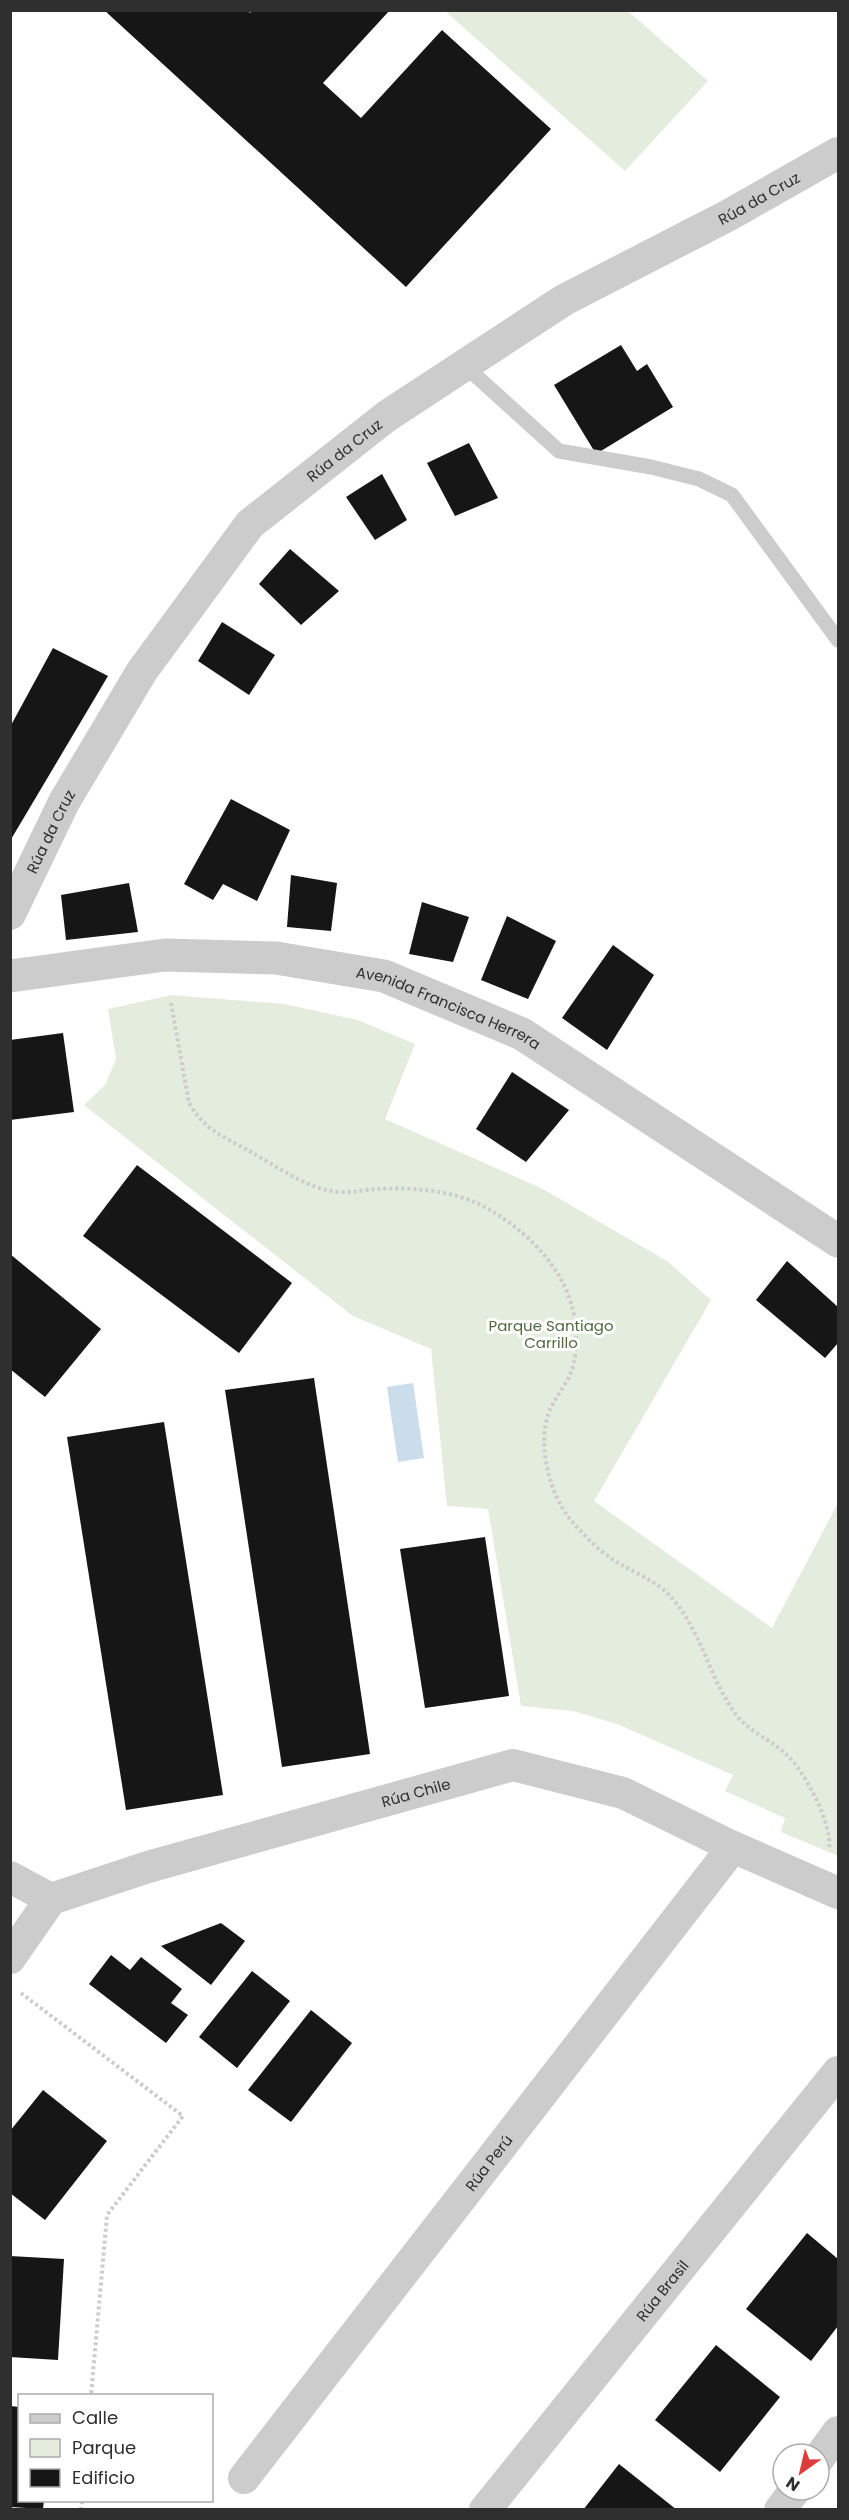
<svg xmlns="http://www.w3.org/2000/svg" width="849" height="2520" font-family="Poppins,sans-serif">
  <rect width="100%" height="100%" fill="#fff"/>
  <!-- green -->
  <g fill="#e4ecde">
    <path d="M447,11h181l80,70 -83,90 -179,-159z"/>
    <path d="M171,995l113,9 74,16 57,24 -30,75 156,69 126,73 44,39 -117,201 178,127 66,-125v353l-57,-24 4,-14 -60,-27 8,-16 -116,-51 -44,-13 -52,-5 -33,-197 -41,-3 -16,-157 -78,-33 -269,-211 21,-20 11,-26 -8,-50z"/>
  </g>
  <!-- water -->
  <path fill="#cbdceb" d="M413,1383l11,75 -26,4 -11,-75z"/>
  <!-- building -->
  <g fill="#161616">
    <path d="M104,10h143l3,3 2,-3h138l-67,73 38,35 81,-88 109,99 -145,158z"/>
    <path d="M621,345l16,26 10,-7 26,43 -77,47 -42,-69z"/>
    <path d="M469,443l29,55 -43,18 -28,-53z"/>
    <path d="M382,474l25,46 -32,20 -29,-43z"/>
    <path d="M290,549l49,42 -38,34 -42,-41z"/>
    <path d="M222,622l53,33 -26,40 -51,-34z"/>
    <path d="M53,648l55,28 -98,165v-114z"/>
    <path d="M231,799l59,31 -33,71 -34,-17 -10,16 -29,-16z"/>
    <path d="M291,875l46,8 -6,48 -44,-4z"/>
    <path d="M129,883l9,49 -72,8 -5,-45z"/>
    <path d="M422,902l47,15 -16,45 -44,-8z"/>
    <path d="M507,916l49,25 -28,58 -47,-19z"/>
    <path d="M613,945l41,30 -47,75 -45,-32z"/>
    <path d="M63,1033l11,79 -64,8v-80z"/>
    <path d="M512,1072l57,38 -43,52 -50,-33z"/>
    <path d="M137,1165l155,118 -53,70 -156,-117z"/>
    <path d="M10,1254l91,75 -56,68 -35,-28z"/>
    <path d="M787,1261l51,46v36l-13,15 -69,-58z"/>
    <path d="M314,1378l56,376 -88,13 -57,-377z"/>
    <path d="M164,1422l59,373 -97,15 -59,-373z"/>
    <path d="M485,1537l24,159 -84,12 -25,-159z"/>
    <path d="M221,1923l24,18 -34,44 -50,-39z"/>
    <path d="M111,1955l19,15 11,-13 41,32 -11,14 17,12 -22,28 -77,-59z"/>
    <path d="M252,1971l38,30 -53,67 -38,-31z"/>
    <path d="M311,2010l41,33 -61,79 -43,-32z"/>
    <path d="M43,2090l64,51 -62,79 -35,-27v-62z"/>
    <path d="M807,2233l31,26v67l-27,35 -65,-52z"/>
    <path d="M10,2256l54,3 -6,101 -48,-3z"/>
    <path d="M716,2345l64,52 -60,75 -65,-52z"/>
    <path d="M10,2406l10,1v93h24l-1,9 -33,-2z"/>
    <path d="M619,2464l58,46h-94z"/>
  </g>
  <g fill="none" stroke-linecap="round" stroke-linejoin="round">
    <!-- path -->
    <g stroke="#ccc" stroke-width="4" stroke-dasharray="3 3" stroke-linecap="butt">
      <path d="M171,1003l18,100c6,10 12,18 21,25 12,9 27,16 39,23 28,15 60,40 92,41 13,1 26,-3 39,-3 36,-2 79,2 110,21 54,32 97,85 84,152 -3,18 -18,33 -25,50 -12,32 0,81 21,107 14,17 31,34 50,45 16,9 35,17 48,30 32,32 40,81 66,118 13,19 36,27 52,42 19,18 47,70 43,96"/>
      <path d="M21,1993l162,123 -76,99 -16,181"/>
      <path d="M81,2510l1,-10"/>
    </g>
    <!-- service -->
    <path stroke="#ccc" stroke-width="15" d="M465,366l94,85 92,16 48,12 33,16 106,145"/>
    <!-- minor -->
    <g stroke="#ccc" stroke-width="32">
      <path id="s1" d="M10,914l54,-112 78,-131 108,-147 137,-108 177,-116 165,-85 109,-62"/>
      <path d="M10,1877l41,22"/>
      <path id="s2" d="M10,1958l41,-59 97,-32 365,-102 110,28 110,54 105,46"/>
      <path d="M819,2458l19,-26"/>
      <path id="s3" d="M244,2478l489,-631"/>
      <path id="s4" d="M485,2510l353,-438"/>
      <path d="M780,2510l15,-20"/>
    </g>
    <!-- tertiary -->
    <path stroke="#ccc" stroke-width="33" id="s5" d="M10,976l155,-21 111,3 108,18 138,58 316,207"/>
  </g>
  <g text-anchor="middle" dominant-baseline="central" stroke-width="6" stroke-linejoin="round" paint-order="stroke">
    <!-- street labels -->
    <g font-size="15" fill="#2f2f2f" stroke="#fff">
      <text stroke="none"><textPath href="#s1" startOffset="1065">Rúa da Cruz</textPath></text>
      <text stroke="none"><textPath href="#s1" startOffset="579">Rúa da Cruz</textPath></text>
      <text stroke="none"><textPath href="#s1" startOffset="92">Rúa da Cruz</textPath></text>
      <text stroke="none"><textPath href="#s5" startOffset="448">Avenida Francisca Herrera</textPath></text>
      <text stroke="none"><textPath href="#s2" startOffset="452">Rúa Chile</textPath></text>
      <text stroke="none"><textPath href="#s3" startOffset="399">Rúa Perú</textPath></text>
      <text stroke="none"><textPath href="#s4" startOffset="282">Rúa Brasil</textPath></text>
    </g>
    <!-- park labels -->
    <g font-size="15" fill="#4f6a3e" stroke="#fff">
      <text x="551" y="1325">Parque Santiago<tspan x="551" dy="17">Carrillo</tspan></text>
    </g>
  </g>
  <!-- border -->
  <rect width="849" height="2520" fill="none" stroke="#2f2f2f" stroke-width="24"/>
  <!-- legend -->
  <rect x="18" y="2394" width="195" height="108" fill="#ffffff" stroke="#acacac" stroke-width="1.5"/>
  <rect x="30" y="2414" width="30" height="9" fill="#cccccc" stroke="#acacac" stroke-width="1.5"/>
  <text x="72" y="2424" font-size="18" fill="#2f2f2f">Calle</text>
  <rect x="30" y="2439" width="30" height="18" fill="#e4ecde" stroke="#acacac" stroke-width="1.5"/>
  <text x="72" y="2454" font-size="18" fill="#2f2f2f">Parque</text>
  <rect x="30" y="2469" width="30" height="18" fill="#161616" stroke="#acacac" stroke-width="1.5"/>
  <text x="72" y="2484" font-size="18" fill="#2f2f2f">Edificio</text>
  <!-- north arrow -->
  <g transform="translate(801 2472) rotate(214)"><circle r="28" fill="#ffffff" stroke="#acacac" stroke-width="1.5"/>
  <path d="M0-4.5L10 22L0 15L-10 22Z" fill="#de3c3a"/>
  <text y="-9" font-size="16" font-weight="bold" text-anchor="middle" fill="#2f2f2f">N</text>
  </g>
</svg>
